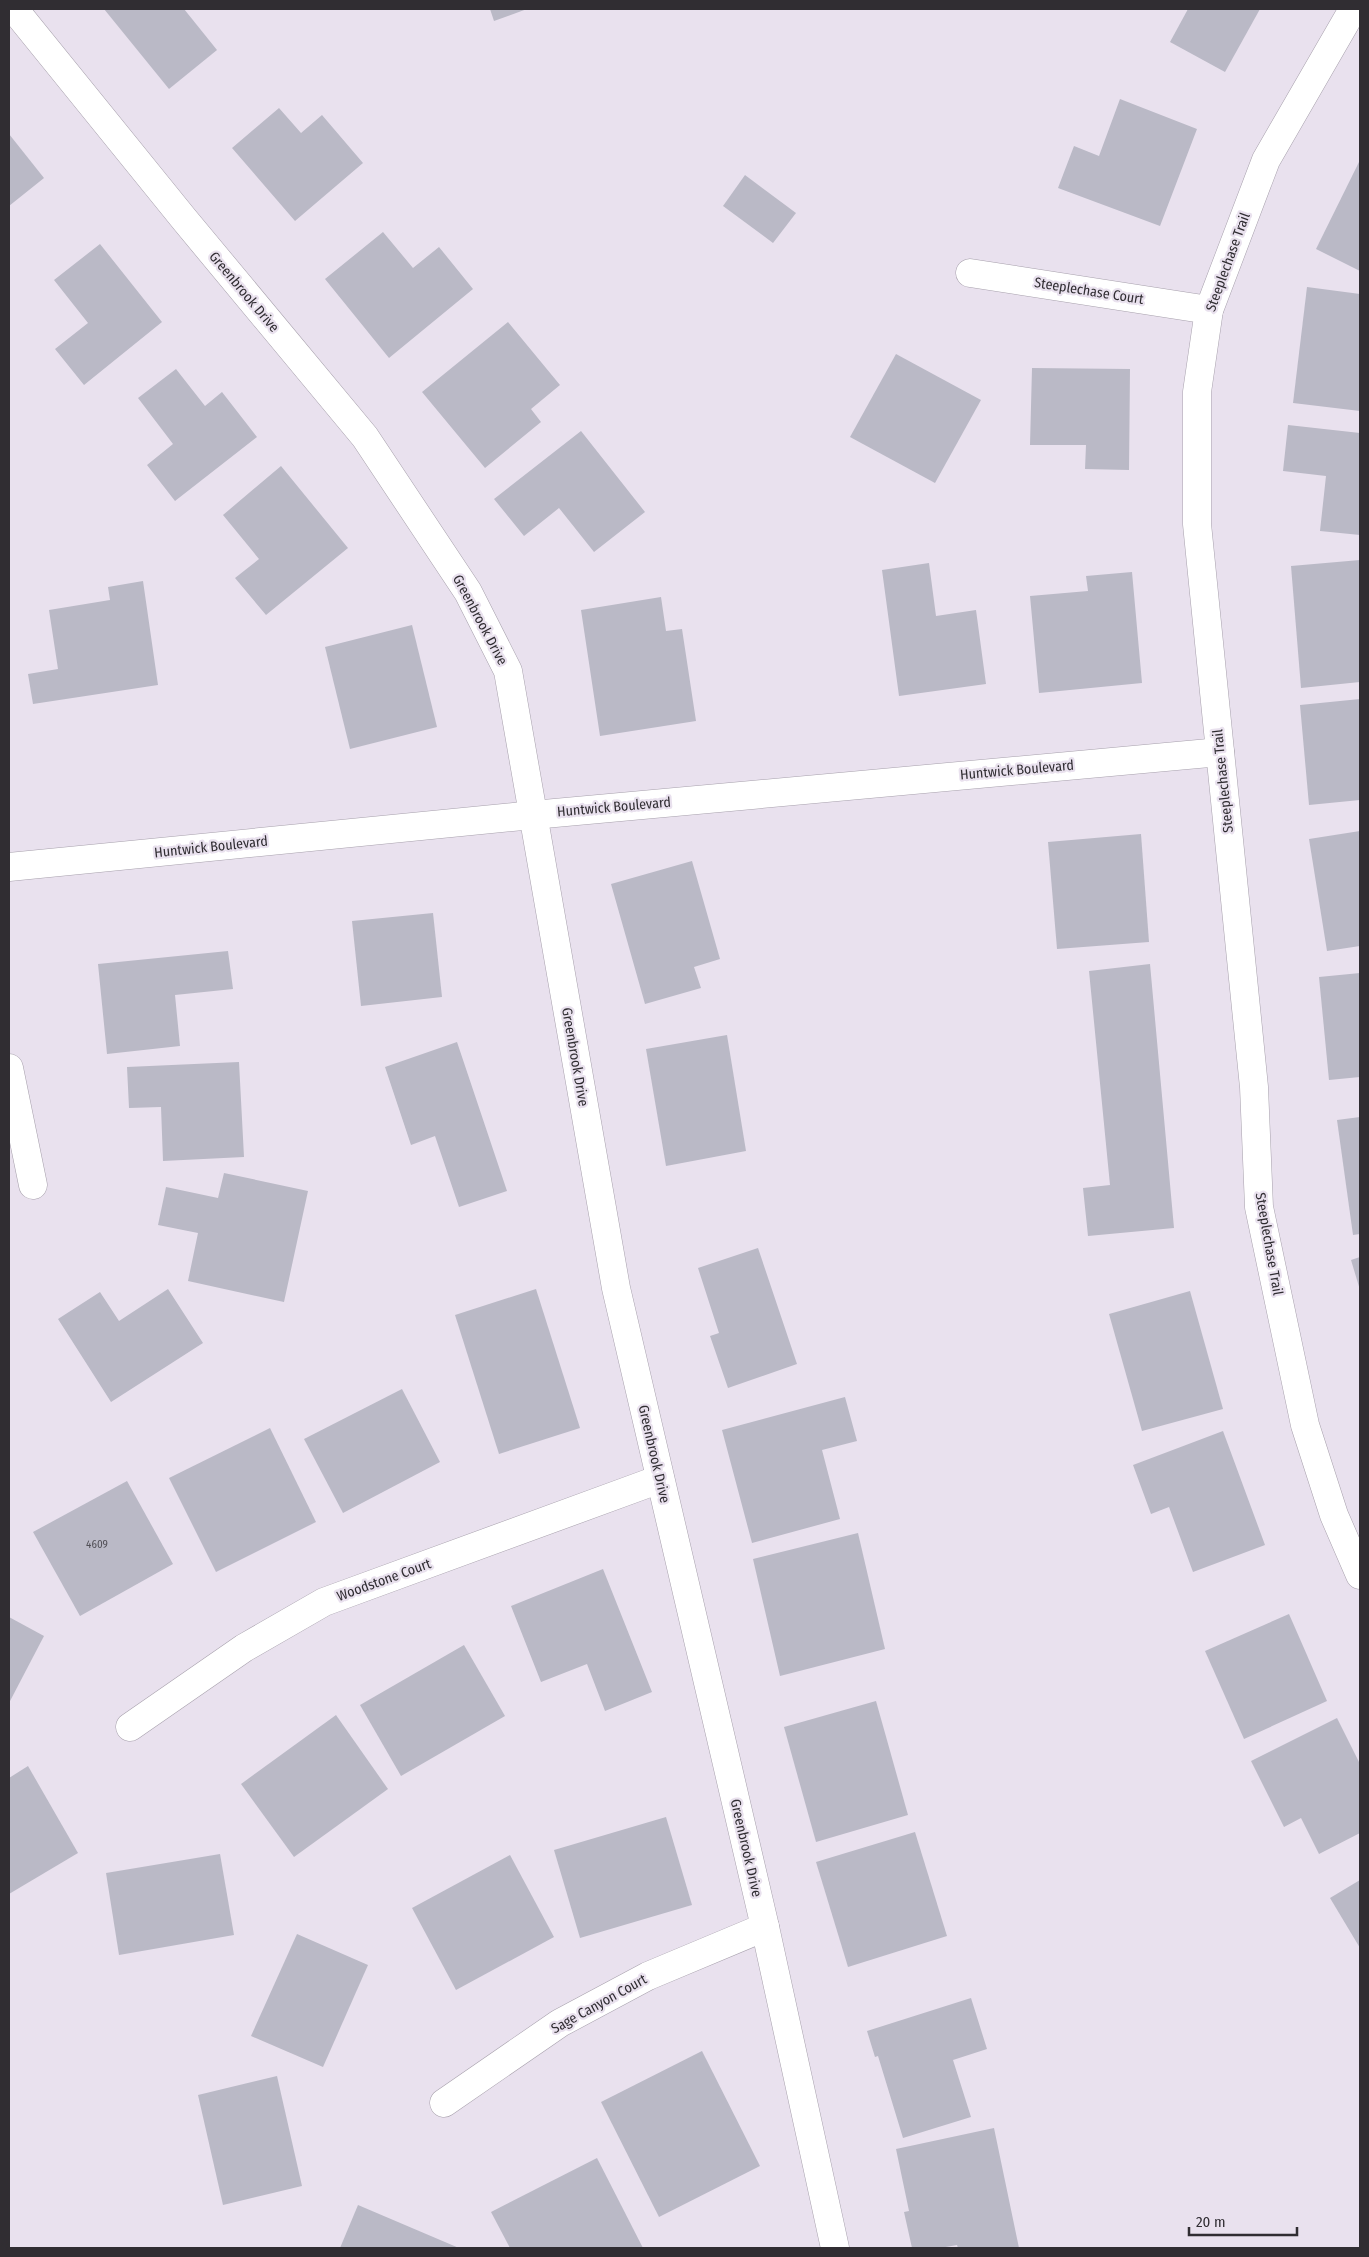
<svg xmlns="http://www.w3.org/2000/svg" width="1369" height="2257" font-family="'Fira Sans Condensed',sans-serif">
  <rect width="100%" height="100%" fill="#e9e1ee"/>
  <!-- building -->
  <g fill="#bab9c6">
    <path d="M104,9h80l33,41 -48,39z"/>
    <path d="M490,9h37l-33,12z"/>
    <path d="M1188,9h72l-35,63 -55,-30z"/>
    <path d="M1120,99l77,30 -37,97 -102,-38 16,-42 25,10z"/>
    <path d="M279,108l22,25 21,-18 41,48 -68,58 -63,-73z"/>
    <path d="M9,134l35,44 -35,28z"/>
    <path d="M1360,160v111l-44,-22z"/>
    <path d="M745,175l51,38 -23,30 -50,-37z"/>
    <path d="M383,232l30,36 26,-21 34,42 -84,69 -64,-79z"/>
    <path d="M100,244l62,78 -78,63 -29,-36 33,-26 -34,-43z"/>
    <path d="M1307,287l53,7v117l-67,-8z"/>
    <path d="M508,322l52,63 -29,24 10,13 -56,46 -63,-76z"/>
    <path d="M896,354l85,46 -46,83 -85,-46z"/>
    <path d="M1032,368l98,1 -1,101 -44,-1 1,-24h-56z"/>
    <path d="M176,369l29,37 17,-14 35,45 -82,64 -28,-36 26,-21 -35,-46z"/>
    <path d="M1288,425l72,8v102l-40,-4 6,-55 -43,-5z"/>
    <path d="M581,431l64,81 -51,40 -35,-44 -35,28 -30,-37z"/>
    <path d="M281,466l67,82 -82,67 -31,-37 24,-19 -36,-44z"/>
    <path d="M1360,560v122l-59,6 -10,-122z"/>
    <path d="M929,563l7,53 40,-6 10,74 -87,12 -17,-126z"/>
    <path d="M1132,572l10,111 -103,10 -9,-97 58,-5 -2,-15z"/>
    <path d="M143,581l15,104 -125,19 -5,-30 30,-5 -9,-59 61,-10 -2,-13z"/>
    <path d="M661,597l5,34 16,-2 14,92 -96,15 -19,-126z"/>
    <path d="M412,625l25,102 -87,22 -25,-102z"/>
    <path d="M1360,699v101l-51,5 -9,-100z"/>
    <path d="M1360,831v115l-33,5 -18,-112z"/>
    <path d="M1141,834l8,108 -92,7 -9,-107z"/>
    <path d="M692,861l28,98 -26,8 7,21 -56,16 -34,-120z"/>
    <path d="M433,913l9,84 -81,9 -9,-85z"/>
    <path d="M228,951l5,38 -58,6 5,51 -73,8 -9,-90z"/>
    <path d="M1150,964l24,264 -86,8 -5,-48 27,-3 -21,-214z"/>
    <path d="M1360,973v104l-31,3 -10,-103z"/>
    <path d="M727,1035l19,116 -80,15 -20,-117z"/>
    <path d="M457,1042l50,149 -48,16 -24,-71 -24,9 -26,-78z"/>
    <path d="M239,1062l5,95 -81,4 -2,-54 -32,1 -2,-41z"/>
    <path d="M1360,1117v117l-7,1 -16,-115z"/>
    <path d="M224,1173l84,18 -24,111 -96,-21 10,-48 -40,-8 8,-38 52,11z"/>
    <path d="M758,1248l39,116 -69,24 -18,-52 9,-3 -21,-65z"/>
    <path d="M1360,1257v33l-9,-30z"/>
    <path d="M168,1289l35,54 -92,59 -53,-83 42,-27 19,29z"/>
    <path d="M536,1289l44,139 -81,26 -44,-139z"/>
    <path d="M1190,1291l33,118 -81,22 -33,-117z"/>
    <path d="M402,1389l38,73 -97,51 -39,-74z"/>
    <path d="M845,1397l12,44 -35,9 18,69 -88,24 -30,-113z"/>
    <path d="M270,1428l46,94 -100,50 -47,-94z"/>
    <path d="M1223,1431l42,114 -72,27 -24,-65 -18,7 -18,-49z"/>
    <path d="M127,1481l46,83 -93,52 -47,-84z"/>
    <path d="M858,1533l27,116 -105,27 -27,-117z"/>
    <path d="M603,1569l49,123 -47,19 -18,-47 -46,18 -30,-76z"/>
    <path d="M1289,1614l38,87 -83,38 -39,-88z"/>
    <path d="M9,1617l35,19 -35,67z"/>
    <path d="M464,1645l41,71 -104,60 -41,-71z"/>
    <path d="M876,1701l32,114 -92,27 -32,-115z"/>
    <path d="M336,1715l52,74 -94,68 -53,-73z"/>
    <path d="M1337,1718l23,46v69l-41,21 -18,-36 -17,9 -33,-66z"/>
    <path d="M28,1766l50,87 -69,41v-116z"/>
    <path d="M666,1817l26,88 -112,33 -26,-88z"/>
    <path d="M915,1832l32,104 -99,31 -32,-105z"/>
    <path d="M220,1854l14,81 -115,20 -13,-82z"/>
    <path d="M510,1855l44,82 -98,53 -44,-82z"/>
    <path d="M1360,1880v68l-30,-50z"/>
    <path d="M297,1934l71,31 -45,102 -72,-31z"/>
    <path d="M971,1998l16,51 -34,11 18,57 -68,21 -25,-82 -3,1 -8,-26z"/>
    <path d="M702,2051l58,115 -101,51 -58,-115z"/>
    <path d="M277,2076l25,110 -79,19 -25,-110z"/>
    <path d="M994,2128l25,120h-61l-1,-3 -17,3h-28l-8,-36 5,-1 -13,-62z"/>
    <path d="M597,2158l46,90h-133l-19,-36z"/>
    <path d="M358,2205l101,43h-119z"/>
  </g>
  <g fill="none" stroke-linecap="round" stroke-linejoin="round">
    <defs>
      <g id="minor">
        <path d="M14,9l170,210 181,218 103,155 40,79 108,617 149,639 70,321"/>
        <path d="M1356,9l-8,9 -82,142 -57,150 -12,82v132l57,563 5,120 46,218 29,90 26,60"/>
        <path d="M970,273l239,37"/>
        <path d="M9,867l524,-52 687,-63"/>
        <path d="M9,1068l24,117"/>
        <path d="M130,1727l114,-79 80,-46 336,-123"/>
        <path d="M444,2103l116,-80 88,-47 117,-49"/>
      </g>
    </defs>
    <!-- minor casing -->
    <use href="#minor" stroke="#a7a0ac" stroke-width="29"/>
    <!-- minor -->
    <use href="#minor" stroke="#fff" stroke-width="28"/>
  </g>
  <g text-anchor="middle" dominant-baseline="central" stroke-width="4.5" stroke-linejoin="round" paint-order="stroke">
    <!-- number labels -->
    <g font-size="11" fill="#525057">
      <text x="97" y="1544">4609</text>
    </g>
    <!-- street labels -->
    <g font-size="14" fill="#302d32" stroke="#e9e1ee">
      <text transform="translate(1228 262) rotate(-70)">Steeplechase Trail</text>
      <text transform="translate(1089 291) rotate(9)">Steeplechase Court</text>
      <text transform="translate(244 292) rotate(50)">Greenbrook Drive</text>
      <text transform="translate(480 620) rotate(62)">Greenbrook Drive</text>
      <text transform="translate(1017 770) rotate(-5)">Huntwick Boulevard</text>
      <text transform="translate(1223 781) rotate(-96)">Steeplechase Trail</text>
      <text transform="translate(614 807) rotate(-5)">Huntwick Boulevard</text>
      <text transform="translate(211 847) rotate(-6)">Huntwick Boulevard</text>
      <text transform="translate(575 1057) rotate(80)">Greenbrook Drive</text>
      <text transform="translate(1269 1244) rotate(80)">Steeplechase Trail</text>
      <text transform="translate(654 1454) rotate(77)">Greenbrook Drive</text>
      <text transform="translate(384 1580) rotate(-20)">Woodstone Court</text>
      <text transform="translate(746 1848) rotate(77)">Greenbrook Drive</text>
      <text transform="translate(599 2004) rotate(-29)">Sage Canyon Court</text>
    </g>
  </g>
  <!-- border -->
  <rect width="1369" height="2257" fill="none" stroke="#302d32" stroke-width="20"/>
  <!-- scale -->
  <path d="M1189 2227v8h108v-8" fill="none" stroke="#302d32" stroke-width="2.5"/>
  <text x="1196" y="2227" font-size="15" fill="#302d32" stroke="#e9e1ee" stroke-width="4" paint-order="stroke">20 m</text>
</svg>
